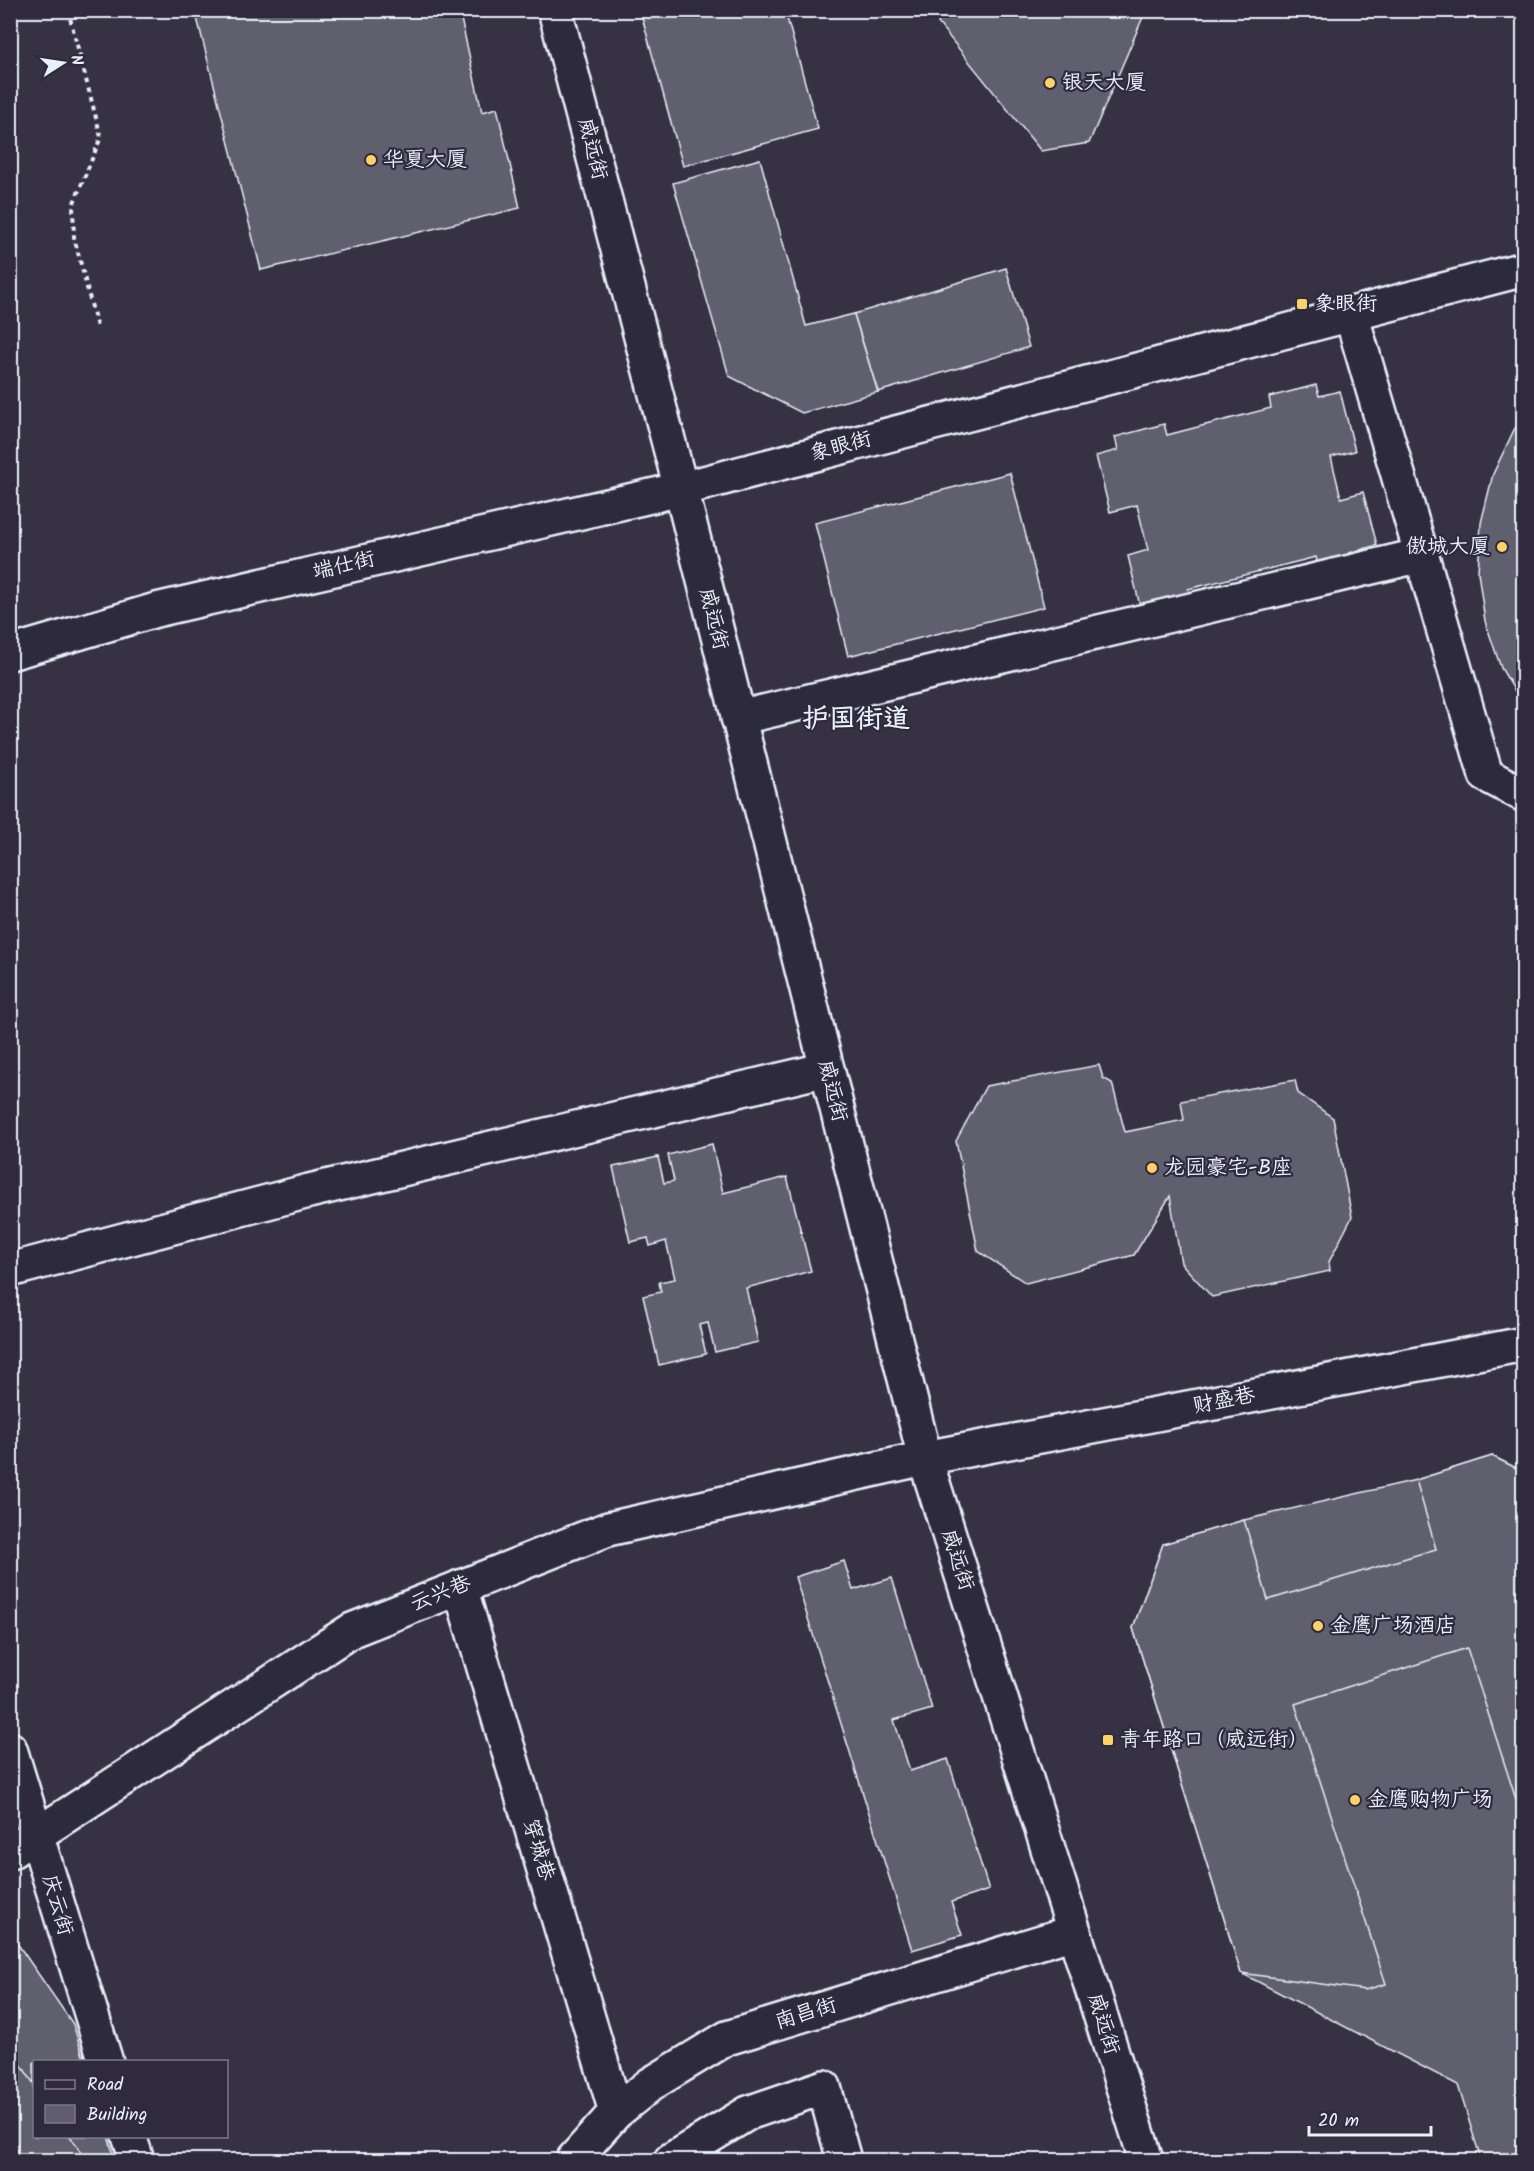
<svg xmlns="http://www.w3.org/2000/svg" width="1534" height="2171" font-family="Kalam,'LXGW WenKai TC',sans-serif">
  <rect width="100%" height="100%" fill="#363244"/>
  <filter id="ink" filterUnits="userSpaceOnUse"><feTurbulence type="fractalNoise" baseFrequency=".0167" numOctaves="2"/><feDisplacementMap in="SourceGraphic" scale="12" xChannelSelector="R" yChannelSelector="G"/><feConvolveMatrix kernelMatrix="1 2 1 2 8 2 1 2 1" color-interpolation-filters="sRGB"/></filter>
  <g filter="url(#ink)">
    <!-- building -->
    <g fill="#605e6e" stroke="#e8f1f8" stroke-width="1.5">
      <path d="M195,10h264l23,102 15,-4 23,100 -259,62z"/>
      <path d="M640,10h153l-6,8 31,111 -135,37z"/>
      <path d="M944,10h202l-57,133 -48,8 -103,-128z"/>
      <path d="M760,159l46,167 48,-12 24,78 -76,21 -73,-37 -56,-193z"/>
      <path d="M1006,268l23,79 -151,45 -24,-78z"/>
      <path d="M1316,385l3,11 21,-5 15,60 -24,6 10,41 22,-6 14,53 -28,8 2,9 -32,8 -3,-13 -128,32 4,13 -26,6 -2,-9 -24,7 -12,-50 20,-6 -11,-45 -27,7 -14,-56 22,-6 -3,-13 49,-13 3,11 104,-27 -2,-11z"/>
      <path d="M1524,417v289l-23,-38 -16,-47 -7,-49 3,-49 12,-49 21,-44z"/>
      <path d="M1010,473l34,134 -196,49 -33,-133z"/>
      <path d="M1099,1065l4,13 9,5 13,49 59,-12 -3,-19 114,-21 3,13 35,25 19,99 -23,45 1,9 -118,26 -31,-34 -11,-67 -36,59 -108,28 -48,-32 -22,-110 30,-55z"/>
      <path d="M712,1144l11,49 64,-16 24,94 -65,17 12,54 -43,10 -7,-29 -9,2 7,29 -47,11 -16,-69 18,-4 -2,-10 16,-3 -9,-38 -16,5 -2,-8 -18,4 -17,-75 45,-10 6,26 10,-2 -6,-26z"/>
      <path d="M1492,1456l32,16v688h-43l-23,-75 -217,-112 -108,-345 30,-84 81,-24 172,-40z"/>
      <path d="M1492,1456l32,16v352l-57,-176 -172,56 91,280 -21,6 -124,-17 -108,-345 30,-84 81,-24 24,80 168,-51 -20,-69z"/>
      <path d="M844,1561l9,29 39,-12 40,131 -38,11 16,51 38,-12 41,131 -38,12 11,33 -50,15 -117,-373z"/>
      <path d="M10,1933l63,91 12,38h-51v74h74l7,24h-105z"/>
      <path d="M10,2048l24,36v52h36l16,24h-76z"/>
    </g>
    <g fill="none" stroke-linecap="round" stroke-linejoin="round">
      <defs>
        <g id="minor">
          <path d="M555,10l126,479 244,969 221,702"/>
          <path d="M1351,314l135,461 38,20"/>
          <path d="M10,653l146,-43 525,-121 843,-220"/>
          <path d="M738,718l684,-163"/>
          <path d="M10,1270l299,-79 518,-122"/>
          <path d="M460,1587l156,525"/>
          <path d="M10,1749l96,313"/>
          <path d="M10,1852l342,-222 256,-101 317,-71 599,-114"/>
          <path d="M129,2136l8,24"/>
          <path d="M573,2160l43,-48 35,-28 76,-46 347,-106"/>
          <path d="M671,2160l77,-47 76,-26 20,73"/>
        </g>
      </defs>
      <!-- minor casing -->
      <use href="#minor" stroke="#e8f1f8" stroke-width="38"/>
      <!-- path -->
      <path stroke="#e8f1f8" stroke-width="4" stroke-dasharray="4.5 4.5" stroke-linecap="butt" d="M68,10l33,127 -28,68 1,32 23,90"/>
      <!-- minor -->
      <use href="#minor" stroke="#2f2a3d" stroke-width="33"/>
    </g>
  </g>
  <!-- markers -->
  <g fill="#ffd166" stroke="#2f2a3d" stroke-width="2">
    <circle cx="1050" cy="83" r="6"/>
    <circle cx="371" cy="160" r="6"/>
    <rect x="1296" y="298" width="12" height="12" rx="3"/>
    <circle cx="1502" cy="547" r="6"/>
    <circle cx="1152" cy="1168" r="6"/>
    <circle cx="1318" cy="1626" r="6"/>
    <rect x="1102" y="1734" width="12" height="12" rx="3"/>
    <circle cx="1355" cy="1800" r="6"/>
  </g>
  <g text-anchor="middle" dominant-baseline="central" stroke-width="4.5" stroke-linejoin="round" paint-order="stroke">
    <!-- poi labels -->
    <g font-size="21" fill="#e8f1f8" stroke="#2f2a3d" text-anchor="start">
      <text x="1062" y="83">银天大厦</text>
      <text x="383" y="160">华夏大厦</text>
      <text x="1314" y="304">象眼街</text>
      <text x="1490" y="547" text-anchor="end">傲城大厦</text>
      <text x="1164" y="1168">龙园豪宅-B座</text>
      <text x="1330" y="1626">金鹰广场酒店</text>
      <text x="1120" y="1740">青年路口（威远街）</text>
      <text x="1367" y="1800">金鹰购物广场</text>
    </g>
    <!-- street labels -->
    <g font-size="21" fill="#e8f1f8" stroke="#2f2a3d">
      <text transform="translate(592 149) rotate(76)">威远街</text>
      <text transform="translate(841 447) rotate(-15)">象眼街</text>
      <text transform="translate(344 566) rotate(-13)">端仕街</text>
      <text transform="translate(713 619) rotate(76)">威远街</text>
      <text transform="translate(832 1091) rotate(76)">威远街</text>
      <text transform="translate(1224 1401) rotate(-11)">财盛巷</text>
      <text transform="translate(957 1560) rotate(72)">威远街</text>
      <text transform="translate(441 1594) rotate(-22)">云兴巷</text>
      <text transform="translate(538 1850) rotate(73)">穿城巷</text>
      <text transform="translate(57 1905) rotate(74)">庆云街</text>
      <text transform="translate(806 2014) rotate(-17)">南昌街</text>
      <text transform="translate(1103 2024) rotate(73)">威远街</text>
    </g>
    <!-- district labels -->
    <g font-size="27" font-weight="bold" fill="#e8f1f8" stroke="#2f2a3d">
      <text x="856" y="719">护国街道</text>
    </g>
  </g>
  <!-- margin -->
  <rect width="1534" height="2171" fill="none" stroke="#2f2a3d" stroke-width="36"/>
  <rect x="18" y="18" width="1498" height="2135" fill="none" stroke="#e8f1f8" stroke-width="2" filter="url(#ink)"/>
  <!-- legend -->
  <rect x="33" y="2060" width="195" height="78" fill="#2f2a3d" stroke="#797a88" stroke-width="1.5"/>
  <rect x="45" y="2080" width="30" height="9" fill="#2f2a3d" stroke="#797a88" stroke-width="1.5"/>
  <text x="87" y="2090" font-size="18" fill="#e8f1f8">Road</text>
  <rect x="45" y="2105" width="30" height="18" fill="#605e6e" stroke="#797a88" stroke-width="1.5"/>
  <text x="87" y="2120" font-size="18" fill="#e8f1f8">Building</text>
  <!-- north arrow -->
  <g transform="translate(63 63) rotate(78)" stroke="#2f2a3d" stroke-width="4.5" paint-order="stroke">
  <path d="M0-4.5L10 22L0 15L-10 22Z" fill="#e8f1f8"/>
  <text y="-9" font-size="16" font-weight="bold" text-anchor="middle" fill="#e8f1f8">N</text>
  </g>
  <!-- scale -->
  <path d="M1309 2126v9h122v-9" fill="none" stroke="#e8f1f8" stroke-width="3"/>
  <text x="1318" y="2126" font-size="18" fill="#e8f1f8" stroke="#2f2a3d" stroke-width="4.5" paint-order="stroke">20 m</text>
</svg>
